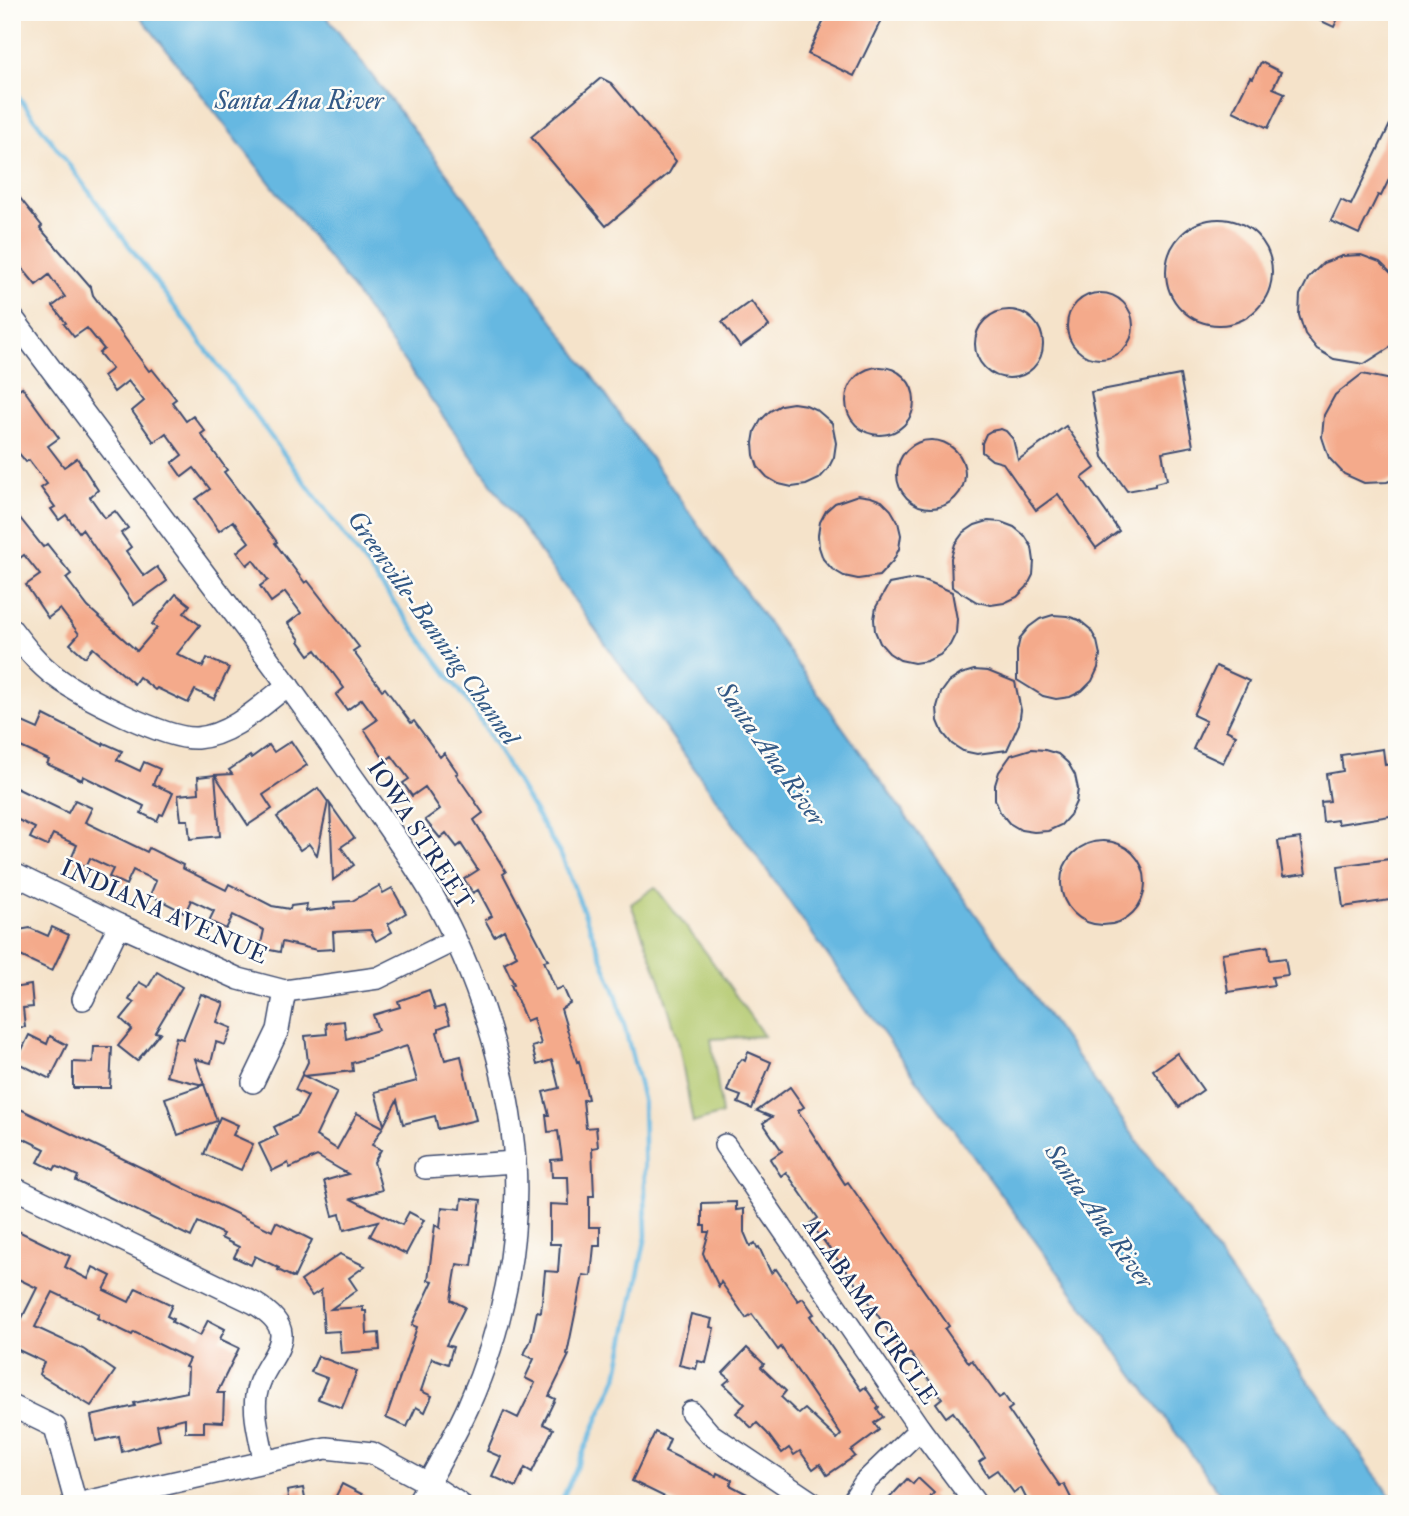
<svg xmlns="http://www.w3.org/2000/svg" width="1409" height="1516" font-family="'IM FELL Double Pica',serif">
  <rect width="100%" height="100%" fill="#fdfcf7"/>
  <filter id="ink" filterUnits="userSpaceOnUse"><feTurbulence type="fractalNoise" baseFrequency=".0143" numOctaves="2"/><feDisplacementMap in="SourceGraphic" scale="14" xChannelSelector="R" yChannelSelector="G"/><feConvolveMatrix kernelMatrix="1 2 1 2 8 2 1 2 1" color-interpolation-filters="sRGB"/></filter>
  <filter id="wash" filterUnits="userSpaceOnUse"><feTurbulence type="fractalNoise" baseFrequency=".00686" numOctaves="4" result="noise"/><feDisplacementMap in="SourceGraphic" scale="28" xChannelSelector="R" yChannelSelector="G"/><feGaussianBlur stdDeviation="1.57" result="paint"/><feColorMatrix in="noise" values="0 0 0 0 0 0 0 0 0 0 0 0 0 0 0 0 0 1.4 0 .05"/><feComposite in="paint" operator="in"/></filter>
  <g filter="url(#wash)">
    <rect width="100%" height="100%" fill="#f5e3ca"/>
    <!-- green -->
    <path fill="#b1c76b" stroke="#667b64" stroke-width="2" d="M655,887l52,67 57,82 -53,3 11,75 -29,9 -15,-83 -18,-60 -29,-76z"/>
    <!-- water -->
    <path fill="#66b8e1" stroke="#4074a0" stroke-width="2" d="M137,12h186l133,173 940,1319h-168l-335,-457 -542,-760z"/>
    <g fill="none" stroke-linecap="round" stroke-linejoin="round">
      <!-- stream -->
      <path stroke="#66b8e1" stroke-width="4.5" d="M12,88l462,622 89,149 54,138 26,102 3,137 -29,141 -57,127"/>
    </g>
    <g id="blocks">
      <!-- building -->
      <g fill="#f4aa8b">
        <path d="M828,12h57l-31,64 -46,-22z"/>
        <path d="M1302,12h39l-7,15z"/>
        <path d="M1261,62l20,10 -8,16 12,5 -17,35 -35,-17 17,-34 3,1z"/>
        <path d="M601,78l10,5 65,78 -7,12 -63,53 -75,-89z"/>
        <path d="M1397,110v53l-16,33 -3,-1 -19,39 -28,-13 10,-21 10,5z"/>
        <path d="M12,188l30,38 -2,2 51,59 2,8 56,76 3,-2 24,30 -4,3 14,19 7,-5 12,15 -4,3 26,36 -3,2 53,70 -2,1 30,40 3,-2 51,66 -6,4 29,39 3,-2 26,35 3,-2 26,36 4,-4 14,20 -2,1 27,39 -9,7 32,52 -3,2 45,86 -4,1 12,29 7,-3 7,16 -9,6 16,53 2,-1 9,38 -5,1 3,28 10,-1 2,20 -6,1 2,48h-5v31h11v19h-6l-3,30 -8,-1 -16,79 2,1 -20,41 6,3 -12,25 10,5 -21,43 -7,-4 -9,19 -24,-11 9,-19 -14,-6 17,-40 14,7 17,-35 -10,-5 9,-19 -10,-5 7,-14 6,-29 4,1 4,-41 13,1 2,-28h-10v-40l19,1 -1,-28h-16l-1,-17 11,-1 -4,-28 -10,1 -2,-17h3l-6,-23 16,-4 -7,-28 -15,5 -5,-18 9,-3 -8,-26 -7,3 -15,-36 3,-1 -10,-21 13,-7 -13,-26 -10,6 -9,-16 7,-4 -14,-26 -5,3 -9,-14 14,-9 -17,-26 -4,3 -11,-14 -6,5 -15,-18 15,-11 -15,-22 -13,9 -9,-13 6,-4 -17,-23 -7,5 -21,-32 13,-9 -15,-21 -15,11 -11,-15 8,-7 -28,-38 -7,5 -10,-14 1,-1 -12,-17 13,-10 -16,-21 -14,10 -11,-16 8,-6 -15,-20 -6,5 -10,-13 12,-10 -16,-21 -14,10 -7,-10 -16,-22 14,-10 -16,-21 -12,9 -10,-14 10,-8 -16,-22 -12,9 -22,-31 12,-10 -16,-20 -14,11 -11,-16 9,-7 -13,-16 5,-4 -17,-21 -13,9 -10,-13 2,-1 -13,-17 12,-9 -16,-22 -13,10 -24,-29z"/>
        <circle cx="1219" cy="272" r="53"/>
        <path d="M1361,255l19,7 17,17v59l-8,10 -25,16 -30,-5 -17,-10 -12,-15 -6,-19 1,-20 9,-18 14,-14 19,-7z"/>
        <circle cx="1100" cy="326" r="33"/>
        <path d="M751,301l18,25 -29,21 -18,-25z"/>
        <circle cx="1009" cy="344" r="34"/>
        <circle cx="880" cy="401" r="34"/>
        <path d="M1362,374l35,7v97l-10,4 -23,1 -20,-9 -15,-16 -7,-21 2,-22 11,-20z"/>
        <path d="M1180,375l13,71 -31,6 5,28 -12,3v3l-28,5 -24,-34 -12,-65z"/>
        <path d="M22,387l37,51 -11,8 16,21 13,-9 21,32 -8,7 15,21 10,-7 13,17 -7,5 10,14 -5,4 18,25 13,-9 10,14 -33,24 -52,-76 -3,3 -13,-17 -7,5 -8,-11 4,-2 -14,-19 6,-4 -18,-24 -3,2 -14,-17v-51z"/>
        <path d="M793,403l13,2 11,5 15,13 4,20 -2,14 -6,12 -9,10 -13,6 -14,2 -13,-3 -12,-7 -9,-10 -4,-12 -1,-12 2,-12 6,-11 9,-9 11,-6z"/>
        <path d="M1066,426l29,42 -13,10 37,53 -23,17 -38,-54 -22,16 -33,-47 -11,-3 -10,-8v-9l4,-9 5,-3 10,-2 5,2 7,8 5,21z"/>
        <circle cx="931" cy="474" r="34"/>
        <path d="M858,495l13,2 11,4 9,9 7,12 3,13 -2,14 -6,12 -14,15 -21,3 -14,-3 -12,-7 -9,-10 -4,-12 -1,-12 2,-13 6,-11 9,-8z"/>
        <path d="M12,508l31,39 4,-3 24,30 -5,4 22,29 49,44 20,-23 -5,-4 24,-30 14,11 -6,8 16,12 -23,29 26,13 4,-9 22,10 -15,31 -19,-9 -7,13 -31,-15 -2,2 -16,-13 -5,7 -41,-36 -8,9 -15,-13 9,-10 -19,-25 -12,9 -22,-33 14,-10 -16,-20 -12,9z"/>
        <path d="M988,521l13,1 13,5 11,9 7,11 2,14 -1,14 -6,12 -10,10 -13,6 -13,2 -14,-3 -25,-15 -1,-29 4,-14 8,-11 12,-8z"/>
        <path d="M915,579l12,2 25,11 5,27 -1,14 -6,12 -10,10 -13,6 -13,2 -14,-3 -11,-7 -9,-10 -5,-12 -1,-12 2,-12 13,-23z"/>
        <path d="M1053,615l14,1 12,4 11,9 7,12 3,14 -2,13 -6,13 -10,10 -12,6 -14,2 -13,-3 -26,-16v-29l3,-13 9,-11 11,-8z"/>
        <path d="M1216,666l33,15 -23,49 10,5 -13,28 -30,-14 13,-28 -13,-6z"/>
        <path d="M974,670l14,1 27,11 6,28 -2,14 -12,26 -30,4 -14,-3 -11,-7 -9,-11 -5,-12 -1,-14 4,-14 8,-11 12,-8z"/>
        <path d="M44,715l59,30 1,-2 18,8 -5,9 23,11 4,-9 16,7 -7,15 20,9 -10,22 -3,-1 -3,7 -16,-8 3,-7 -61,-30 -1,4 -35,-16 2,-4 -37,-17v-11l6,-12 20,9z"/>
        <path d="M291,741l16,24 -44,30 9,14 -24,16 -33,-50 17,-1 -3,-4 21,-14 1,2 18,-13 5,7z"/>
        <path d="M1031,749l14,1 13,4 10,9 7,12 3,14 -2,13 -6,13 -9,10 -13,6 -14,1 -13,-2 -12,-7 -9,-11 -5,-13v-14l4,-13 12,-17z"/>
        <path d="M1383,749l2,16 12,-2v52l-59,9 -1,-4 -14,2 -2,-20 9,-1 -4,-27 17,-3 -2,-16z"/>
        <path d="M215,775l5,61 -30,3 -2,-19h-7l-3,-25 21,-2 -1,-16z"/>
        <path d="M12,786l56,27 7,-13 17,8 -7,14 62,30 2,-4 34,17 -1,3 44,22 3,-6 43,22 18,3 1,-3 16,-2 -1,7 29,-3 -1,-6 18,-1 27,-15 4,7 9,-5 14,25 -18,11 4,8 -16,9 -6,-11 -37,2 1,17 -17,1 -35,-8 -2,10 -20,-4 4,-18 -31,-15 -7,14 -17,-8 5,-10 -23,-11 -6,13 -35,-18 6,-14 -23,-11 -7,15 -17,-8 4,-8 -23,-11 -4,9 -15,-8 6,-14 -24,-11 -6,12 -17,-8 5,-10 -23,-11z"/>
        <path d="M318,788l10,14 -11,53 -8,-11 -9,6 -23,-33z"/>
        <path d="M330,804l24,34 -13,9 13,18 -21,15z"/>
        <path d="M1300,838l6,36 -23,3 -5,-36z"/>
        <circle cx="1103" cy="883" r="42"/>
        <path d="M1397,858v41l-54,8 -5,-41z"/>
        <path d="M12,926l7,4 11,-2 18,8 4,-9 17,8 -17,36 -40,-19z"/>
        <path d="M1268,946l2,14 15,-2 3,17 -16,2 2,8 -46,7 -6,-39z"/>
        <path d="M157,972l25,15 -27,45 5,1 -23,28 -19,-15 14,-17 -11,-10 13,-16 -5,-3 10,-18 9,5z"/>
        <path d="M31,985l2,22 -10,1 2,19 -13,1v-40z"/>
        <path d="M429,990l6,19 9,-3 6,18 -11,4v3l-2,1 8,28 16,-4 15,64 -38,9 -3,-13 -32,8 -6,-24 -13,25 -9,-33 42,-11 -10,-35 -55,17 1,8 -49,5 33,16 -21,44 21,13 20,-36 26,14 -11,18 9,5 -7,12 8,28 -31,9 51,26 7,-13 15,8 -18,34 -36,-18 8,-15 -34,9 -4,-16 -7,2 -9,-35 24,-7 -31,-18 -27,12 -2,-5 -16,8 -13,-27 19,-9 -4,-8 24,-12 10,-19 -13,-6 13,-28 -3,-26 22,-2 -1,-11 18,-2 2,18 32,-9 -5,-15 27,-8 -2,-6z"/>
        <path d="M201,994l23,9 -7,19 15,6 -7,17 -9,-3 -5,21 -16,-4 22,62 -39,14 -13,-37 38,-13 -37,-9 10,-39 7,2z"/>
        <path d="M29,1035l18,9 3,-8 17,9 -17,34 -34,-17z"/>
        <path d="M94,1047h18l-2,41h-37v-26l20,1z"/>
        <path d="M748,1052l23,10 -19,47 -14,-6 3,-7 -14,-5 10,-26 5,-6 3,2z"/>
        <path d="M1177,1053l26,37 -24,17 -26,-37z"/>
        <path d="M790,1087l14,20 -6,4 47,73 3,-2 101,144 -4,3 24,34 3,-3 27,38 5,-3 8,12 -4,3 52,76 4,-2 10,20h-45l-8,-16 -7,5 -17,-23 -9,6 -9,-14 6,-4 -32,-46 -7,5 -10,-14 6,-5 -32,-45 -5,3 -40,-60 -48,-64 -6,-9 7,-5 -32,-46 -5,4 -11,-17 12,-8 -19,-28 9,-6 -15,-6z"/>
        <path d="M12,1105l260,126 4,-9 36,18 -18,38 -16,-8 1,-2 -24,-12 -4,9 -17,-8 5,-10 -18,-9 2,-4 -25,-12 -7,15 -115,-56 2,-5 -22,-10 -2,4 -16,-8 7,-13 -33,-16z"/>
        <path d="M220,1117l18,8 -5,10 20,9 -12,26 -37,-16z"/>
        <path d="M462,1198l19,2 -9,66 -15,-2 -6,36 14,7 -19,38 7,2 -5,17 -16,-6 -11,33 11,5 -7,16 -9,-5 -9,20 -21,-9 31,-91 -5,-2 21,-44 -5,-1 7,-55 5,3 2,-21 19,2z"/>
        <path d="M736,1202v8l8,-1v23l6,14 5,-3 2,5 2,-1 12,26 5,-4 22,32 5,-3 11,16 -4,2 51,74 4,-3 14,20 -2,2 6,8 -9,6 5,7 -28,21 4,5 -28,19 -7,-11 -7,5 -13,-18 -6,4 -5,-7 -7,5 -15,-20 -10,-10 -5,5 -16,-15 9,-9 -21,-20 6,-5 -7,-6 24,-25 17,16 -3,3 25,24 -5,6 18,17 6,-5 32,30 4,-4 -60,-88 -3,3 -26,-36 -6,4 -25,-36 -2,5 -14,-29 -2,-5 6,-21h-4v-6h-3v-23z"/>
        <path d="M12,1228l58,28 -5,11 23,12 5,-12 18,9 -7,14 25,12 7,-14 36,17 -5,11 6,3 -1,3 28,14 8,-16 17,9 -5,10 19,9 -22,45h7l-1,29 -19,-1v11h-19v-14l-28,7 3,15 -38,12 -3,-16 -23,5 -5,-25 44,-10 -1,-3 53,-11 1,-24 -3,-1 4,-8 -55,-27 -2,3 -35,-17 2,-4 -46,-22 -18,35 48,22 32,22 -24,35 -52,-32 5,-12 -32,-15v-32l9,5 16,-32 -25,-12z"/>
        <path d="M340,1254l25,12 -16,12 8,12 -26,19 32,-2v4h3l1,23 12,-1 1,17 -39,3 -2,-22 -15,1 -3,-42 -9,6 -11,-15z"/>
        <path d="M691,1314l21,5 -2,8 4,1 -8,35 -8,-2 -2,8 -17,-4z"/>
        <path d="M318,1356l39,15 -15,37 -24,-9 9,-21 -16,-6z"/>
        <path d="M655,1432l15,7 -5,12 51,25 1,-3 15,7 -2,5 36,19h-87l-47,-23z"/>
        <path d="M918,1478l16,15 -4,4 7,7h-53l23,-25 6,5z"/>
        <path d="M342,1484l39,20h-49z"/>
        <path d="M303,1488l3,16h-17l-2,-13z"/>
      </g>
    </g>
  </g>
  <g filter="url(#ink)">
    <use href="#blocks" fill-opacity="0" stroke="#3c4a6e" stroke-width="2"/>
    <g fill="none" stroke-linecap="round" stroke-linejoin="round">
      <defs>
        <g id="minor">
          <path d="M12,317c75,100 150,200 225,300 39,51 76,103 112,155 29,41 59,81 84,124 44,77 76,177 82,266 5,83 -13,169 -47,245 -15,33 -34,65 -51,97"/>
          <path d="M12,630c13,17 26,34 44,47 25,19 110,63 141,61 35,-3 65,-33 91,-53"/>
          <path d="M12,873l107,52 120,54 46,12 93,-13 77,-38"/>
          <path d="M83,999l36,-74"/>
          <path d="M253,1082l25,-52 7,-39"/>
          <path d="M725,1145l195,284 56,75"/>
          <path d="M425,1168l90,-6"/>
          <path d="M12,1187l242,116c57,34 7,54 2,93 -3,21 5,44 8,65"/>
          <path d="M12,1406l43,21 21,77"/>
          <path d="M691,1412l19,22 104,70"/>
          <path d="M77,1504l249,-56 46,5 56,30 32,21"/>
          <path d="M851,1504l14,-22 55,-53"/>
        </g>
      </defs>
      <!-- minor casing -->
      <use href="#minor" stroke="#3c4a6e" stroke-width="24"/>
      <!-- minor -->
      <use href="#minor" stroke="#fff" stroke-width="21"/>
    </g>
  </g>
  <g text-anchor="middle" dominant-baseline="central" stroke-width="5" stroke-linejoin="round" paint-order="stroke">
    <!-- street labels -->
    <g font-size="24" fill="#1b2f5e" stroke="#fdfcf7">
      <text transform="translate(420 835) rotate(57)">IOWA STREET</text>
      <text transform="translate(164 912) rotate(24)">INDIANA AVENUE</text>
      <text transform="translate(870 1311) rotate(56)">ALABAMA CIRCLE</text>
    </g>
    <!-- water labels -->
    <g font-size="26" font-style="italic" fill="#325885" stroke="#fdfcf7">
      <text x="299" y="101">Santa Ana River</text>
      <text transform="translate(433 628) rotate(55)">Greenville-Banning Channel</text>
      <text transform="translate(771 754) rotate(55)">Santa Ana River</text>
      <text transform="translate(1099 1216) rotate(55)">Santa Ana River</text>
    </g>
  </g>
  <!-- margin -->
  <rect width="1409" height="1516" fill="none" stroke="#fdfcf7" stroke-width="42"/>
</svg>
